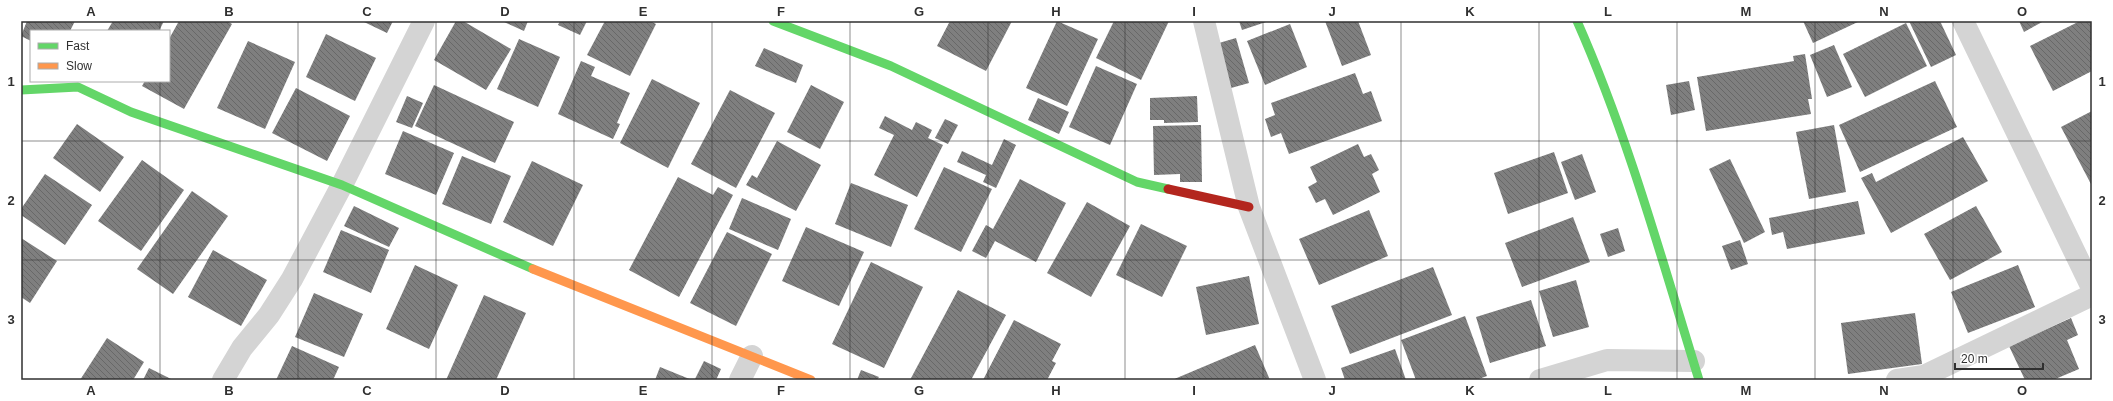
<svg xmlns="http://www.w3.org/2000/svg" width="2113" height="401" viewBox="0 0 2113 401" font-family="Helvetica,sans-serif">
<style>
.building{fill:url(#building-back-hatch)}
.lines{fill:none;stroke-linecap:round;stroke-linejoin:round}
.street{stroke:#d4d4d4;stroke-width:22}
.fast{stroke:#63d668;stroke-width:9}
.slow{stroke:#ff974d;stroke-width:9}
.jam{stroke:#b3261e;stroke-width:9}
.grid{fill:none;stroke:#303030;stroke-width:1;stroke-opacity:0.55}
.neatline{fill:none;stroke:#303030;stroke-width:1.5}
.grid-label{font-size:13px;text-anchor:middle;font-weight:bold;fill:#303030}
</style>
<defs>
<pattern id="building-back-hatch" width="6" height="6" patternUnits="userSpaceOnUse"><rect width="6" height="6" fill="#7f7f7f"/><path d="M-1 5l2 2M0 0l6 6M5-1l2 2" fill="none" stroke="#686868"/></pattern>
</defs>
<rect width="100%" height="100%" fill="#fff"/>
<!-- building -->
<g class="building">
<path d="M27,21h48l-5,10h-39v10l-10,-5z"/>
<path d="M113,21h51l-5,10h-52z"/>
<path d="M179,21h48l5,3 -48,85 -42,-23 3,-5h24v-42z"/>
<path d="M362,21h31l-6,12z"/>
<path d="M456,21h7l48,28 -25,41 -52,-30z"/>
<path d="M502,21h26l-4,10z"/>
<path d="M560,21h27l-7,14 -22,-10z"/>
<path d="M605,21h45l6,3 -26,52 -43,-21z"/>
<path d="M950,21h62l-26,50 -49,-25z"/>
<path d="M1057,21l41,18 -31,67 -41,-18z"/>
<path d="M1114,21h55l-28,59 -45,-22z"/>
<path d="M1239,21h30l-27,9z"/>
<path d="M1325,21h33l13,34 -29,11z"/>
<path d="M1803,21h57l-47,22z"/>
<path d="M1909,21h31l16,34 -25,12z"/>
<path d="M2019,21h25l-20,11z"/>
<path d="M2080,21h12v50l-39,20 -23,-45z"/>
<path d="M1906,23l21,43 -62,31 -22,-43z"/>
<path d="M1290,24l17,43 -42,18 -18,-44z"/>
<path d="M326,34l50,24 -21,43 -49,-24z"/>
<path d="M1236,38l13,45 -18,5 -12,-45z"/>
<path d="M519,39l41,18 -22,50 -41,-18z"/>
<path d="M248,41l47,21 -30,67 -48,-21z"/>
<path d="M1834,45l18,42 -25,10 -17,-42z"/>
<path d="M764,48l39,17 -7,18 -41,-17z"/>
<path d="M1805,54l7,45h-4l3,15 -105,17 -9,-54 97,-16 -1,-5z"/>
<path d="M581,61l14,6 -4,9 39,17 -13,30 3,1 -7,15 -55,-25z"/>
<path d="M1096,66l41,18 -27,61 -41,-18z"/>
<path d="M1355,73l8,21 8,-3 11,30 -93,33 -8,-21 -10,4 -6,-18 10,-4 -4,-12z"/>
<path d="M652,79l48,24 -32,65 -48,-25z"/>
<path d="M1689,81l6,29 -24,5 -5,-30z"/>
<path d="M1935,81l22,46 -97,45 -21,-47z"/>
<path d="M434,85l80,37 -19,41 -80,-37z"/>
<path d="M811,85l33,17 -24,47 -33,-17z"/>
<path d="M296,88l54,28 -23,45 -55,-28z"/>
<path d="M730,90l45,23 -39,75 -45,-24z"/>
<path d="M407,96l16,7 -11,25 -16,-6z"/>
<path d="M1197,96l1,26 -34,1v-3h-14v-22z"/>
<path d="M1038,98l31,14 -10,22 -31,-14z"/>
<path d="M2092,111v75l-31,-59z"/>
<path d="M885,116l27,14 4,-8 16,8 -4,8 15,7 -26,52 -43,-22 20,-40 -15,-7z"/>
<path d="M945,119l13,6 -10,19 -13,-6z"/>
<path d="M77,124l47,33 -24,35 -47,-34z"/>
<path d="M1201,125l1,57h-22v-8l-26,1 -1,-49z"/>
<path d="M1834,125l12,67 -37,7 -13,-67z"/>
<path d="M403,131l51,22 -18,42 -51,-21z"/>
<path d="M1963,137l25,44 -97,52 -30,-55 11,-5 4,9z"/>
<path d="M1004,139l12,6 -20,43 -13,-6 3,-7 -29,-13 5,-11 30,14z"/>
<path d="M777,141l44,24 -25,46 -50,-26 6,-10 5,3z"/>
<path d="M1358,144l6,13 7,-3 8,16 -7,4 8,18 -47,23 -8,-16 -9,4 -8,-16 9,-5 -7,-15z"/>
<path d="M1554,152l14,41 -60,21 -14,-41z"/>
<path d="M1582,154l14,38 -21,8 -14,-38z"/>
<path d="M462,156l49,20 -20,48 -49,-20z"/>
<path d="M1730,159l35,73 -21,11 -35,-74z"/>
<path d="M142,160l42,30 -43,61 -43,-30z"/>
<path d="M532,161l51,24 -30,61 -50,-24z"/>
<path d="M944,167l48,22 -31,63 -47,-23z"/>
<path d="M45,174l47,31 -27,40 -44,-30v-6z"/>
<path d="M678,177l35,18 5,-8 15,8 -54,102 -50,-27z"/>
<path d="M1020,179l46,24 -30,59 -41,-21 -9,17 -14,-7 14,-26 7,4z"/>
<path d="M851,183l57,22 -17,42 -56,-23z"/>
<path d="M192,191l36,25 -55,78 -36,-25z"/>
<path d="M742,198l49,21 -13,31 -49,-21z"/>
<path d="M1858,201l7,33 -78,15 -4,-17 -11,3 -3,-17z"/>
<path d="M1087,202l43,24 -39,71 -44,-24z"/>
<path d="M354,206l45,22 -10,19 -45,-21z"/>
<path d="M1976,206l26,46 -52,28 -26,-46z"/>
<path d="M1369,210l19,46 -69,29 -20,-46z"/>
<path d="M1573,217l17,45 -68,25 -17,-44z"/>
<path d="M1141,224l46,22 -25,51 -46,-22z"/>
<path d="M806,227l58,25 -25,54 -57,-25z"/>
<path d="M1618,228l7,23 -17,6 -8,-23z"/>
<path d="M341,230l48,20 -18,43 -48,-21z"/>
<path d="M727,232l45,22 -36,72 -46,-23z"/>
<path d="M21,238l36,23 -27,42 -9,-6z"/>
<path d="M1740,240l8,24 -17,6 -9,-24z"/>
<path d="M213,250l54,30 -26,46 -53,-29z"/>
<path d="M871,262l52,25 -39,81 -52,-24z"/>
<path d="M415,265l43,20 -29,64 -43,-20z"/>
<path d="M2018,265l17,42 -67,26 -17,-41z"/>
<path d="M1433,267l19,48 -102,39 -19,-48z"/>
<path d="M1249,276l10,48 -53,11 -10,-48z"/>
<path d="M1576,280l13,47 -36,10 -14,-46z"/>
<path d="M958,290l48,25 -35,65h-61z"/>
<path d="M314,293l49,21 -19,43 -49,-20z"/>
<path d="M484,295l42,18 -30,67h-50z"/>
<path d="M1531,300l15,46 -56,17 -14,-46z"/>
<path d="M1915,313l7,51 -74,10 -7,-51z"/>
<path d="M1465,316l22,60 -11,4h-60l-15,-40z"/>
<path d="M2071,318l7,17 -11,5 12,29 -26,11h-28l-16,-34z"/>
<path d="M1014,320l47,24 -9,17 4,2 -9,17h-64z"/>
<path d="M107,338l37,24 -11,18h-53z"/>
<path d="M1255,345l15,35h-98z"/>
<path d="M292,346l47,21 -6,13h-57z"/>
<path d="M1395,349l11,31h-61l-4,-12z"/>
<path d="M704,361l17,8 -5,11 -21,-1z"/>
<path d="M660,367l32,13h-37z"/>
<path d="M149,368l24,12h-30z"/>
<path d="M861,370l18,7 -2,3h-20z"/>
</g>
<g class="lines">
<!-- street -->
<g class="street">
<path d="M1204,21l45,186 66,173"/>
<path d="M1963,21l129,267"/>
<path d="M223,380l19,-32 27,-33 23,-36 50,-94 82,-164"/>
<path d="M740,380l12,-24"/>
<path d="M1540,380l67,-20 87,1"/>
<path d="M1897,380l27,-4 168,-81"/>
</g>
<!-- fast -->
<g class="fast">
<path d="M773,21l118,45 246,116 31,7"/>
<path d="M1577,21c51,115 85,239 122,359"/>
<path d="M21,90l57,-3 53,25 211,73 191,84"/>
</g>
<!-- slow -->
<path class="slow" d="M533,269l278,111"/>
<!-- jam -->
<path class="jam" d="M1168,189l81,18"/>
</g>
<!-- grid -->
<path class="grid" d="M160,21v10M298,21v359M436,21v359M574,21v359M712,21v359M850,21v359M988,21v359M1125,21v359M1263,21v359M1401,21v359M1539,21v359M1677,21v359M1815,21v359M1953,21v359M160,81v299M21,141h2071M21,260h2071"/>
<!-- border -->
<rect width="2113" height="401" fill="none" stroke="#ffffff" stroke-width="44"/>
<!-- legend -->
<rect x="30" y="30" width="140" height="52" fill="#ffffff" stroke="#acacac"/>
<rect x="38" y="43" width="20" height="6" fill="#63d668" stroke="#acacac"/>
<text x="66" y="50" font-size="12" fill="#303030">Fast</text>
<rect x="38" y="63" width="20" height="6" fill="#ff974d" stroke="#acacac"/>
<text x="66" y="70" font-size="12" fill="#303030">Slow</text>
<!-- scale -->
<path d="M1955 363v6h88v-6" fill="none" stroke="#303030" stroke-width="2"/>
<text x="1961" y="363" font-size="12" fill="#303030" stroke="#ffffff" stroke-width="3" paint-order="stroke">20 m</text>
<rect x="22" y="22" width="2069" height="357" class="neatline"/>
<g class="grid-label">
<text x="91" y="16">A</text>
<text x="229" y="16">B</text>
<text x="367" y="16">C</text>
<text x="505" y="16">D</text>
<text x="643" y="16">E</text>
<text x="781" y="16">F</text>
<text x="919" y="16">G</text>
<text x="1056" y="16">H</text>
<text x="1194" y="16">I</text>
<text x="1332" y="16">J</text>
<text x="1470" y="16">K</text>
<text x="1608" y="16">L</text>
<text x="1746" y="16">M</text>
<text x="1884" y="16">N</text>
<text x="2022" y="16">O</text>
<text x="11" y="86">1</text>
<text x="2102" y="86">1</text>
<text x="11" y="205">2</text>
<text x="2102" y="205">2</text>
<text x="11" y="324">3</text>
<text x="2102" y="324">3</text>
<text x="91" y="395">A</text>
<text x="229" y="395">B</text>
<text x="367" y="395">C</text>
<text x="505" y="395">D</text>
<text x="643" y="395">E</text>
<text x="781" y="395">F</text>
<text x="919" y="395">G</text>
<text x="1056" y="395">H</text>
<text x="1194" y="395">I</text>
<text x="1332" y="395">J</text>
<text x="1470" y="395">K</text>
<text x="1608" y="395">L</text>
<text x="1746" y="395">M</text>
<text x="1884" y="395">N</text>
<text x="2022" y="395">O</text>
</g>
</svg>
